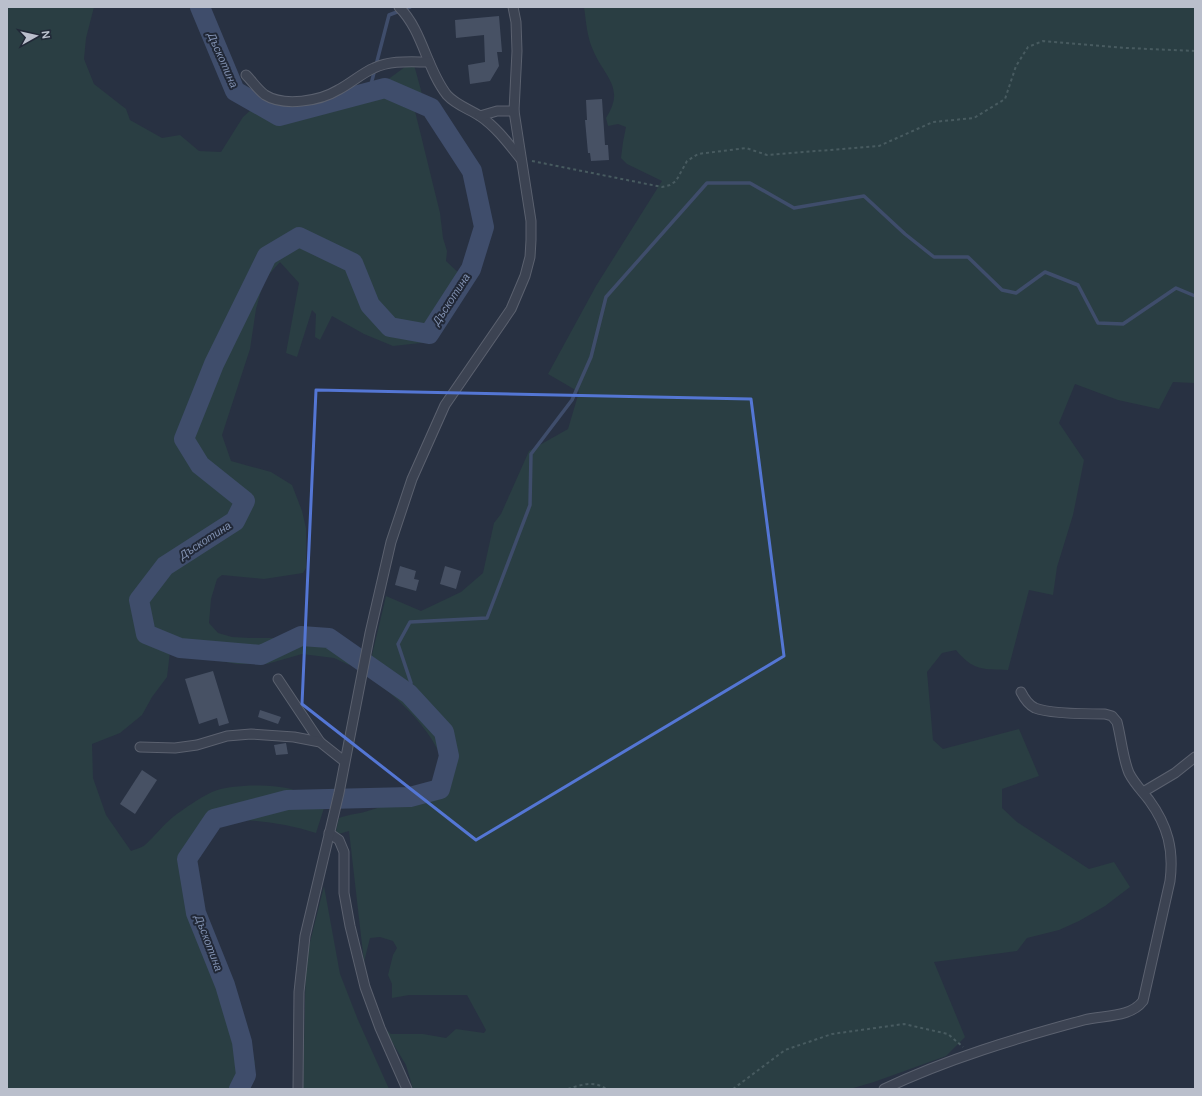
<svg xmlns="http://www.w3.org/2000/svg" width="1202" height="1096" viewBox="0 0 1202 1096" font-family="'DM Sans',sans-serif">
<style>
.green{fill:#2a3e43}
.lines{fill:none;stroke-linecap:round;stroke-linejoin:round}
.stream{stroke:#3f4d6b;stroke-width:3.5}
.river{stroke:#3f4d6b;stroke-width:20}
.building{fill:#475164}
.minor-casing{stroke:#5b616f;stroke-width:11}
.path{stroke:#485b60;stroke-width:2;stroke-dasharray:3 3;stroke-linecap:butt}
.minor{stroke:#3c4352;stroke-width:9}
.marked{fill:none;stroke:#5476d4;stroke-width:3;stroke-linejoin:round}
.labels{text-anchor:middle;dominant-baseline:central;stroke-width:4;stroke-linejoin:round;paint-order:stroke}
.water-label{font-size:11px;font-style:italic;fill:#8292b2;stroke:#212837}
</style>
<rect width="100%" height="100%" fill="#283142"/>
<!-- green -->
<g class="green">
<path d="M7,7h87l-8,31 -2,21 10,25 32,25 4,11 32,18 18,-3 19,16 22,1 22,-35 10,-9 28,8 70,-25 28,-5 34,-25 9,33 -9,9 27,110 3,25 4,13 -1,10 17,16v14l-33,51 -37,4 -29,-12 -32,-18 -12,24 -5,-3 1,-23 -4,-4 -15,47 -11,-4 13,-70 -19,-21 -16,18 -8,29 -6,40 -28,86 9,26 40,11 21,13 10,26 4,17v40l-3,5 -39,6 -42,-4 -5,4 -6,20 -2,24 9,10 14,4 18,1h44l25,-4 27,5 7,6 -4,20 -15,-7 -32,-4 -35,10h-30l-23,-4 -13,-4 -19,-10 -10,-11 -5,42 -15,20 -10,18 -22,18 -28,11 1,34 13,37 25,36c4,-2 10,-3 14,-6 10,-9 18,-20 28,-28 12,-9 26,-19 39,-25 18,-8 60,-8 79,-3 12,4 23,10 34,16l-9,28c-31,-10 -62,-14 -94,-13l-12,14 -20,43 18,77 31,61 16,47 -5,27h-243z"/>
<path d="M584,7h611v388l-1,-12 -21,-1 -14,27 -41,-9 -43,-16 -16,39 25,37 -11,55 -16,52 -4,28 -24,-5 -21,80c-25,-1 -35,1 -52,-20l-14,3 -15,19 6,68 10,9 76,-20 20,47 -37,13v19l15,14 72,47 25,-7 16,25 -25,19 -26,15 -20,9 -32,8 -10,13 -83,11 31,75 -19,19 -72,26 -24,7h-437l-7,-24 -23,-38 8,7h32l23,4 10,-9 28,4 2,-3 -19,-35h-58l-17,3v-14l-4,-9 5,-20 4,-7 -4,-7 -13,-4 -10,1 -6,24 -15,-131 -14,4 4,-17c10,-4 21,-4 32,-8 11,-3 21,-9 32,-11 10,-2 23,2 32,-5 8,-5 9,-13 9,-21 -1,-35 -49,-79 -77,-97l19,-80 35,15 40,-19 22,-19 11,-50 7,-9 28,-63 39,-22 11,-37 -31,-18 48,-88 66,-105 -35,-17 -6,-6 2,-16 3,-15 -8,-3 -10,2 -2,-8c20,-31 -2,-41 -13,-68 -6,-13 -7,-29 -9,-43z"/>
<path d="M324,886l16,88 18,46 31,69h-86l3,-131z"/>
</g>
<g class="lines">
<!-- stream -->
<g class="stream">
<path d="M369,92l20,-77 21,-8"/>
<path d="M409,694l2,-11 -13,-39 12,-22 77,-4 43,-113 1,-51 41,-54 19,-43 15,-60 101,-114h43l44,25 70,-12 41,38 29,23h34l34,33 14,3 29,-21 33,13 20,38 25,1 53,-36 19,8"/>
</g>
<!-- river -->
<path class="river" d="M200,7l35,84 44,25 106,-28 46,20 41,63 12,56 -13,42 -42,65 -39,-7 -20,-22 -17,-42 -54,-26 -32,19 -53,108 -30,75 16,26 45,36 -10,20 -70,45 -26,34 7,34 34,14 81,7 40,-19 28,2 80,56 35,38 5,24 -9,33 -30,8 -123,3 -73,19 -27,40 9,54 29,72 17,57 4,33 -7,14"/>
</g>
<!-- building -->
<g class="building">
<path d="M499,16l3,36h-5l2,14 -9,15 -20,3 -2,-19 17,-3 -1,-27 -28,3 -1,-18z"/>
<path d="M602,99l3,46h3l1,15 -18,1 -1,-8h-2l-3,-33h2l-1,-20z"/>
<path d="M400,566l16,5 -2,8 5,1 -3,11 -21,-6z"/>
<path d="M445,566l16,5 -5,18 -16,-5z"/>
<path d="M213,671l16,52 -10,3 -2,-8 -18,6 -14,-45z"/>
<path d="M260,710l21,7 -3,7 -20,-7z"/>
<path d="M286,743l2,11 -12,1 -2,-10z"/>
<path d="M142,770l15,10 -22,34 -15,-10z"/>
</g>
<g class="lines">
<defs>
<g id="minor">
<path d="M399,7c24,24 27,61 48,88 9,10 22,14 33,21 16,11 28,27 40,42"/>
<path d="M246,75c6,6 12,15 19,20 19,12 55,6 73,-5 12,-6 24,-17 36,-22 17,-8 37,-6 55,-6"/>
<path d="M480,116l17,-5h17"/>
<path d="M278,679l42,63"/>
<path d="M140,747l35,1 22,-3 30,-9 24,-2 43,3 26,5 24,19"/>
<path d="M1143,792l32,-19 20,-16"/>
<path d="M329,833l10,7 5,12v41l6,33 15,61 15,41 27,61"/>
<path d="M298,1089l1,-97 6,-56 34,-143 31,-160 21,-91 21,-63 33,-74 66,-96 14,-33 5,-19 1,-17v-19l-17,-110 3,-60 -1,-29 -3,-15"/>
<path d="M884,1089c63,-30 133,-51 200,-69 20,-5 46,-2 59,-19l27,-120c4,-31 -2,-55 -21,-81 -7,-9 -15,-17 -20,-27 -6,-14 -8,-36 -12,-51l-5,-6 -7,-2c-17,0 -55,0 -70,-6 -6,-3 -11,-10 -14,-16"/>
</g>
</defs>
<!-- minor casing -->
<use href="#minor" class="minor-casing"/>
<!-- path -->
<g class="path">
<path d="M532,161l130,26 8,-2 6,-4 11,-20 11,-7 48,-6 21,7 112,-9 54,-24 41,-4 31,-19 11,-33 12,-19 15,-6 84,7 68,3"/>
<path d="M568,1089c12,-4 27,-9 38,0"/>
<path d="M733,1089l52,-39 47,-16 72,-10 44,10 15,13"/>
</g>
<!-- minor -->
<use href="#minor" class="minor"/>
</g>
<!-- marked area -->
<path class="marked" d="M316,390l435,9 33,257 -308,184 -174,-136z"/>
<g class="labels">
<!-- water labels -->
<g class="water-label">
<text transform="translate(223 60) rotate(66)">Дъскотина</text>
<text transform="translate(451 299) rotate(-57)">Дъскотина</text>
<text transform="translate(205 540) rotate(-33)">Дъскотина</text>
<text transform="translate(209 943) rotate(69)">Дъскотина</text>
</g>
</g>
<!-- border -->
<rect width="1202" height="1096" fill="none" stroke="#babfcc" stroke-width="16"/>
<!-- north arrow -->
<g transform="translate(36 36) rotate(82)" stroke="#212837" stroke-width="3" paint-order="stroke">
<path d="M0-3L7 15L0 10L-7 15Z" fill="#babfcc"/>
<text y="-6" font-size="11" font-weight="bold" text-anchor="middle" fill="#babfcc">N</text>
</g>
</svg>
